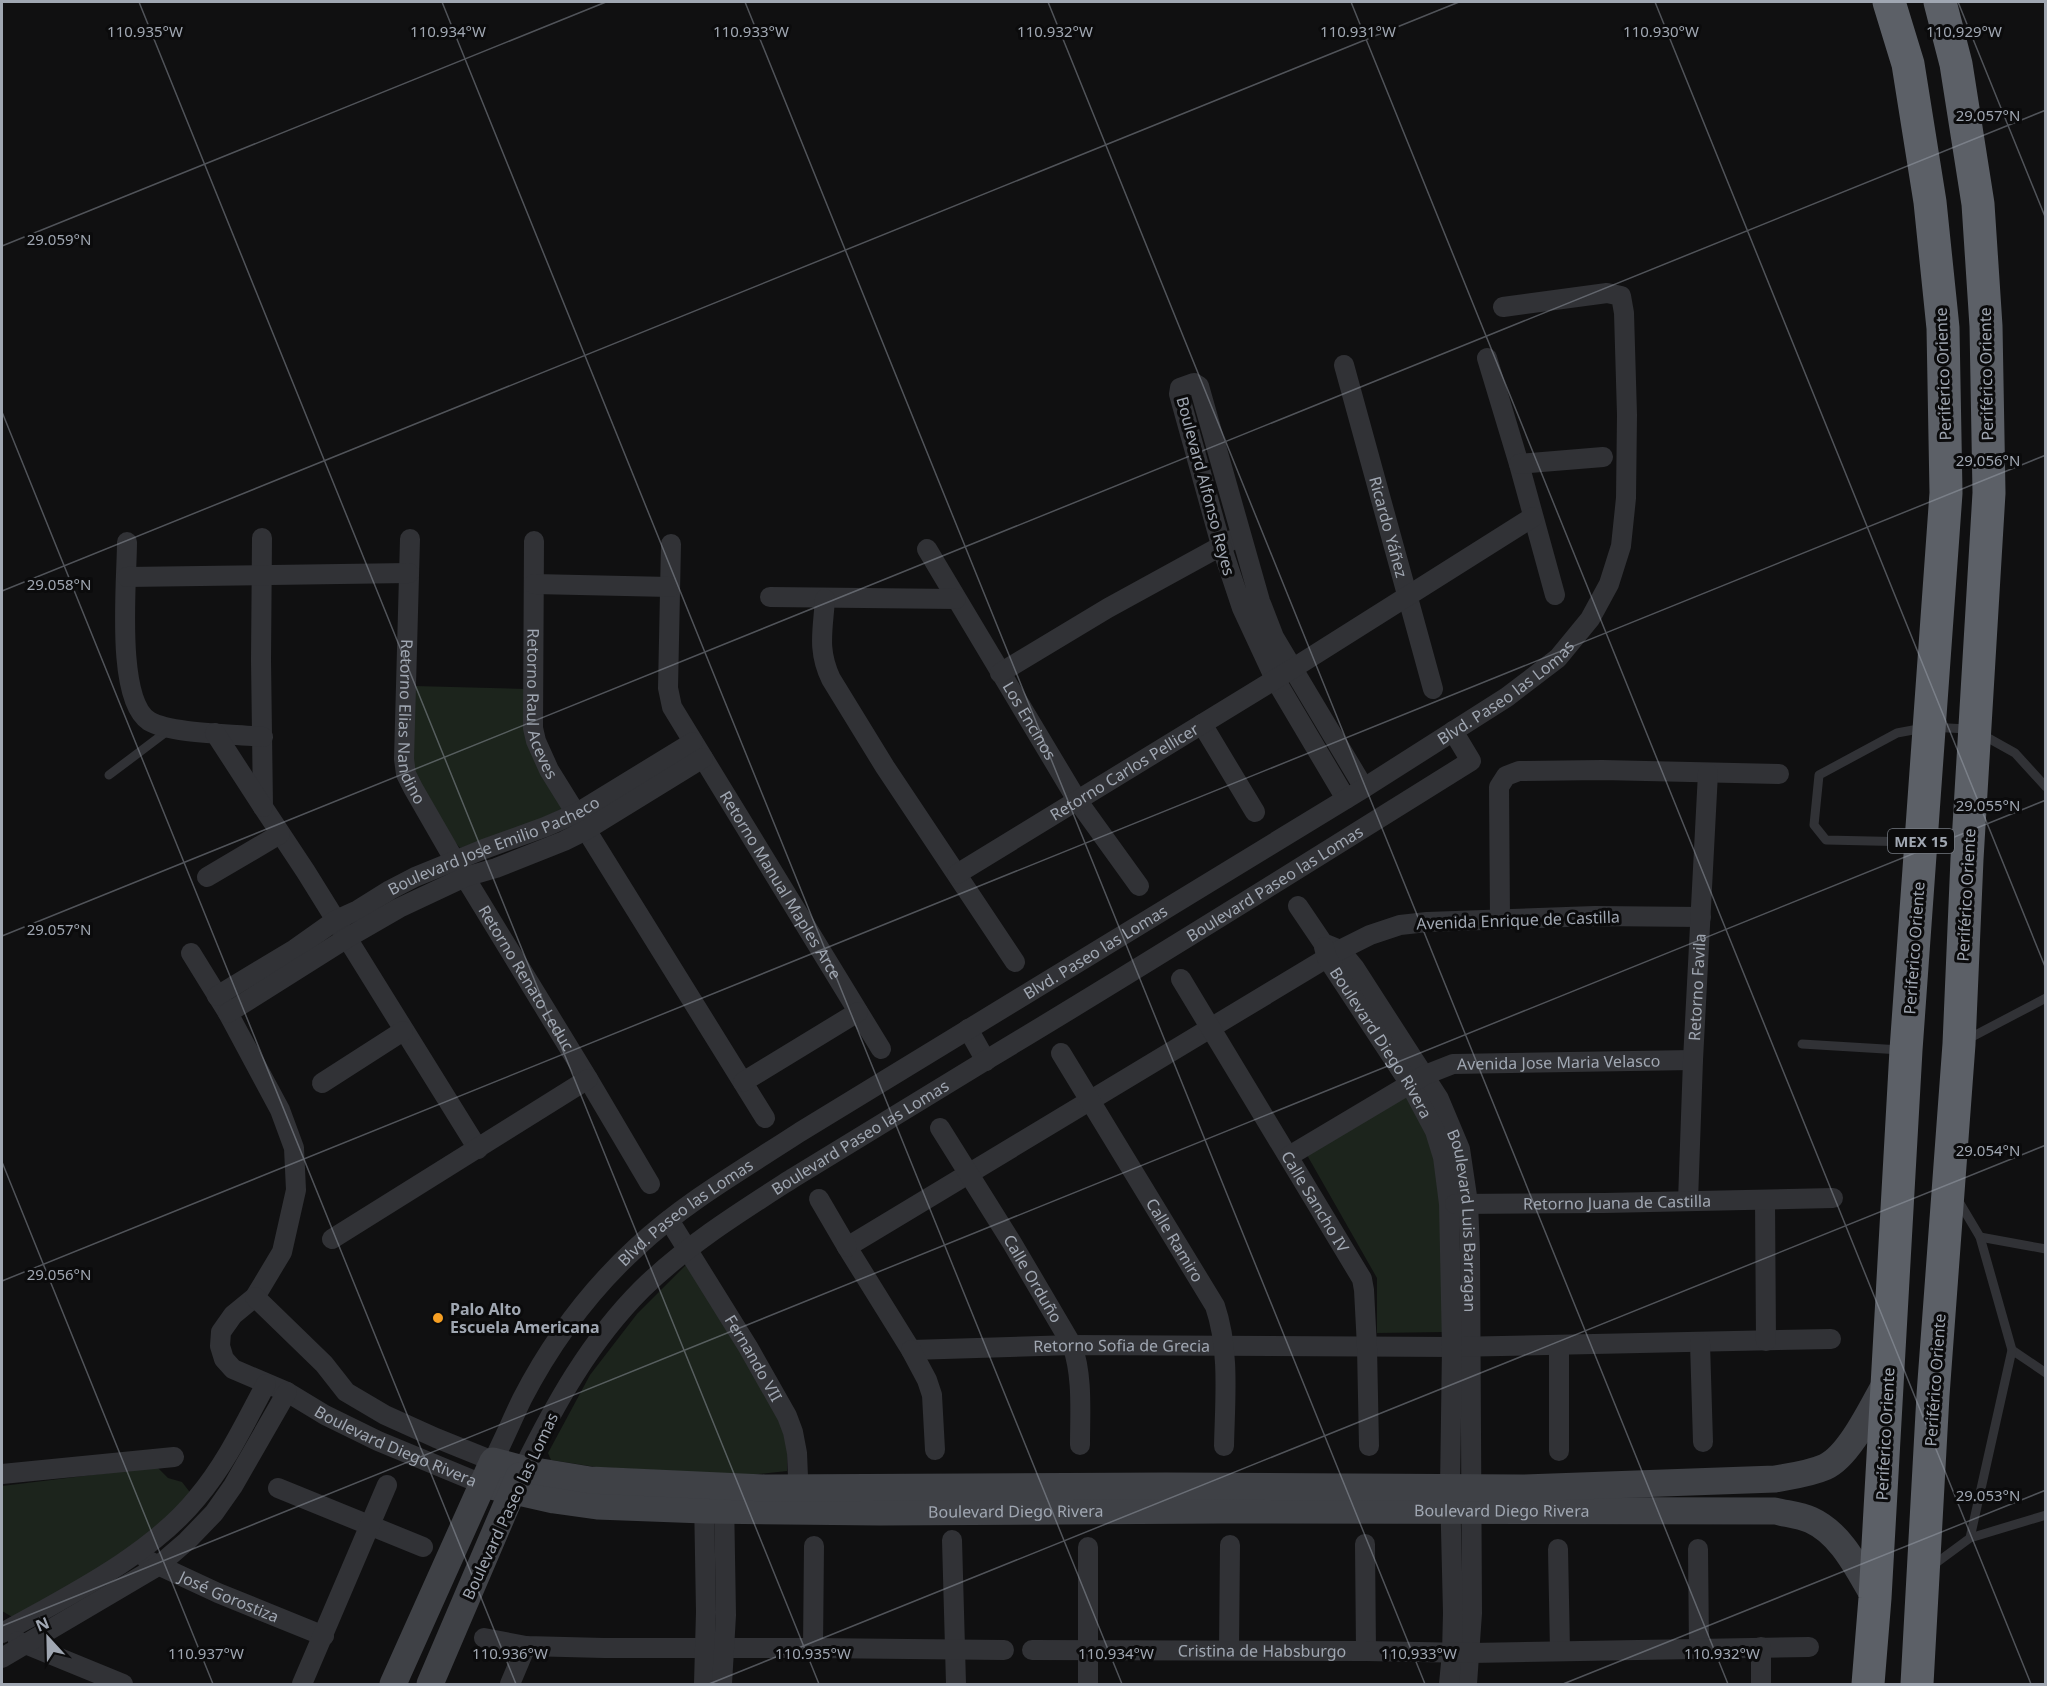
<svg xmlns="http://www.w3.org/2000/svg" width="2047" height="1686" viewBox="0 0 2047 1686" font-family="'Noto Sans',sans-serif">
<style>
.green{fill:#1c241c}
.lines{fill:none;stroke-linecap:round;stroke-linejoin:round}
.lane{stroke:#313236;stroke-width:9}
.street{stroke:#313236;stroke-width:20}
.secondary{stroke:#3f4146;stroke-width:27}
.highway{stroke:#5c6067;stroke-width:33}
.ticks{fill:none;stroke:#a0a7b2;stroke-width:1.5;stroke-opacity:0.45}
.poi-dot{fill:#f69f23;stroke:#0b0b0c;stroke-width:2}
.labels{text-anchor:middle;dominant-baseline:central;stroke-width:6;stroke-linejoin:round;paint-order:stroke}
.shield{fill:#0b0b0c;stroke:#737880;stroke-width:1.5}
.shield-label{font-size:15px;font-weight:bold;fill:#a0a7b2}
.street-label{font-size:16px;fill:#a0a7b2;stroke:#0b0b0c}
.poi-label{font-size:16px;font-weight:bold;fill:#a0a7b2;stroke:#0b0b0c;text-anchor:start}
.ticks-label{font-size:15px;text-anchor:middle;fill:#a0a7b2;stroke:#0b0b0c;stroke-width:6;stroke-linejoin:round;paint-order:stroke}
</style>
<rect width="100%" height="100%" fill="#101011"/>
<!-- green -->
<g class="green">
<path d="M414,686l112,3 38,110 -2,10 -38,17 -64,22 -10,-12 -38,-66z"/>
<path d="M1412,1092l27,63 6,177 -68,1v-55l-70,-123z"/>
<path d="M690,1261l97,167v43l-38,4 -153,-8 -45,-7 -3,-7 42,-78 47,-61z"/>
<path d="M157,1467l11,11 14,4 10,13 -59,53 -119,70 -12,-7v-125z"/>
</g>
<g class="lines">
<!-- lane -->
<g class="lane">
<path d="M1981,734l34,19 31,34"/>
<path d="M109,775l61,-46"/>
<path d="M1915,842l-89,-2 -12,-15 5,-50 78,-42 32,-6 39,2"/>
<path d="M1966,1040l80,-42"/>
<path d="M1802,1044l99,6"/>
<path d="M1980,1237l66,12"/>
<path d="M2012,1350l34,23"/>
<path d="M1970,1538l76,-23"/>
<path d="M1932,1566l38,-28 42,-188 -32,-113 -22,-37"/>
</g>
<!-- street -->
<g class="street">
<path d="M1487,358l32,106 36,131"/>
<path id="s1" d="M1344,365l89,324"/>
<path d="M1519,464l84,-7"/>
<path d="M262,538l-1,122 2,147 43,65 172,277"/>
<path id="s2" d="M410,539l-6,220 2,15 7,14 42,73 133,218 62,105"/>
<path id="s3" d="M534,541l-1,187 3,13 13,29 216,348"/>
<path d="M127,542c0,38 -12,157 22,179 21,13 86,13 114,16"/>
<path id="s4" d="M671,544l-3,144 4,19 209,342"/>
<path id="s5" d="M927,549l150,251 62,86"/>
<path d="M127,577l282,-4"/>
<path d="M534,584l136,3"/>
<path d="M770,597l186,2"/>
<path d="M825,599c-2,31 -8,51 6,80l54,88 130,195"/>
<path d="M1000,673l108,-65 124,-68"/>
<path d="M1202,724l53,88"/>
<path d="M215,733l48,74"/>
<path d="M1346,799l-71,-120 -33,-71 -21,-63 -42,-151 1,-6 14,-5 5,3 61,215 14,36 90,151"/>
<path id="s6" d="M957,874l335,-205 241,-152"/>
<path d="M207,877l73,-43"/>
<path id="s7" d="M1298,906l25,37 17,7 14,17 85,132 21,50 8,54 2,47 2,363 -5,71"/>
<path id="s8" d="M1701,917l-106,-1 -168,6 -27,3 -30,10 -30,15 -493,297 64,103 161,-5 380,2 379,-8"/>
<path d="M1500,919l-1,-132 7,-11 13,-5 83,-1 177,4"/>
<path id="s9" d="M1324,947l3,11 83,126 25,47 8,26 6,47 3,143 -2,141 3,125 -1,40 -3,31"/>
<path id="s10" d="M191,953l37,60 52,97 14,38 2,42 -14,62 -27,45 -22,18 -12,17 -1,14 4,13 9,10 54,23 38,23 53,26 104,43"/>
<path id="s11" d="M1181,979l181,300 2,11 3,57 2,99"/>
<path id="s12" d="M217,996l78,-47 41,-29 22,-10 32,-20 25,-13 69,-28 61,-22 32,-14 116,-71"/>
<path d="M228,1013l119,-75 52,-30 66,-31 31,-9 68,-27 22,-11 117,-72"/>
<path d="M968,1029l18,32"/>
<path id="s13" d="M1061,1053l154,253c15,44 10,94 9,140"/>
<path d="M743,1082l115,-70"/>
<path d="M322,1083l81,-52"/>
<path id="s14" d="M940,1128l72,115 60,102c11,31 8,67 8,100"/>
<path id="s15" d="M1289,1156l136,-81 28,-11 240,-4"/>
<path d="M819,1199l28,48"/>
<path d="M1765,1200l1,141"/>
<path id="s16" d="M1688,1201l5,-141 15,-287"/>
<path id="s17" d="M1455,1204l149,-1 229,-5"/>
<path id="s18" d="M669,1220l79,127 39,69 6,16 4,21 2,48"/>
<path d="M332,1239l256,-160"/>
<path id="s19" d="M255,1297l69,67 22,28 39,23 51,23 57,23c10,-20 19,-41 29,-62 29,-56 68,-109 115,-152 48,-45 108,-79 163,-115l564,-344 143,-91 51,-39 32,-39 19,-35 12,-38 5,-48 1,-83 -3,-102 -3,-17 -14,-3 -104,14"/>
<path d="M1700,1343l3,99"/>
<path d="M1559,1346v105"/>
<path d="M911,1350l16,30 5,15 3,55"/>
<path id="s20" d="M523,1469c32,-65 67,-128 119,-180 45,-44 98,-77 151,-111 63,-39 127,-77 190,-116 164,-98 326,-200 488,-301l-18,-30"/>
<path d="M2,1474l172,-17"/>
<path d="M278,1488l145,59"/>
<path d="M952,1540l4,144"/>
<path d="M1365,1544l1,107"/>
<path d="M1088,1547v137"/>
<path d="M1558,1549l2,102"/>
<path d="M1698,1549l1,100"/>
<path id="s21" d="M147,1560l71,33 106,43"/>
<path d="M2,1633c64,-36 148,-77 195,-135 29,-34 48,-75 69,-114"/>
<path d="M484,1638l42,8 78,2h209l191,2"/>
<path d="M18,1641l105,43"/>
<path d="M813,1648l1,-102"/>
<path id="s22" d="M1032,1650l334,1 105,2 338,-6"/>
<path d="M1229,1650l1,-105"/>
<path d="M2,1658l156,-92 29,-25 27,-28 19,-27 54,-94"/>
<path d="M302,1684l85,-199"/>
<path d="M510,1684l16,-38"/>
<path d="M704,1684l2,-72 -2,-115"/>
<path d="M722,1684l4,-69 -2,-117"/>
<path d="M1761,1684v-37"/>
</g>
<!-- secondary -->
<g class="secondary">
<path id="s23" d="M482,1484l72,16 43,6 107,4 176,2 342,-2 553,1c12,3 25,4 36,9 31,14 47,50 64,78"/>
<path d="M393,1684l100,-223 30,8 67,11 175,8 401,-2 357,2 252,-9c16,-3 34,-5 50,-12 25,-11 48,-62 62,-86"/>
<path d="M430,1684l89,-208"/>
</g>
<!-- highway -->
<g class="highway">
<path d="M1868,1684l7,-86 31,-548 40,-557 -3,-165 -13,-126 -22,-138 -19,-62"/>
<path d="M1917,1684l16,-289 26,-351 8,-185 22,-366 -3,-167 -8,-122 -22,-140 -16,-62"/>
</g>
</g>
<!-- ticks -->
<path class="ticks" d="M139,2l680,1682M442,2l680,1682M745,2l680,1682M1048,2l680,1682M1351,2l680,1682M1655,2l391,967M1958,2l88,217M2,246l604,-244M2,412l514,1272M2,591l1457,-589M2,936l2044,-826M2,1162l211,522M2,1281l2044,-826M2,1626l2044,-826M709,1684l1337,-539M1563,1684l483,-194"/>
<!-- markers -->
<circle class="poi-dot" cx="438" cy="1318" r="6"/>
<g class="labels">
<!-- shield labels -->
<rect class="shield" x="1888" y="829" width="66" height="24" rx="4.5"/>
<g class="shield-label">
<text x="1921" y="841">MEX 15</text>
</g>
<!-- street labels -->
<g class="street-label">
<text transform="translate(1943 374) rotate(-92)">Periferico Oriente</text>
<text transform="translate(1986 374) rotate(-91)">Periférico Oriente</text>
<text transform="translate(1206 486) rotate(75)">Boulevard Alfonso Reyes</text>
<text stroke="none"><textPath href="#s1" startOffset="168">Ricardo Yáñez</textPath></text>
<text stroke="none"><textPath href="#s19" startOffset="1586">Blvd. Paseo las Lomas</textPath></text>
<text stroke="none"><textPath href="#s3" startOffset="164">Retorno Raul Aceves</textPath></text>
<text stroke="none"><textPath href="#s5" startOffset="200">Los Encinos</textPath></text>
<text stroke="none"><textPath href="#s2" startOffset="184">Retorno Elias Nandino</textPath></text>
<text stroke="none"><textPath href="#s6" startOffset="196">Retorno Carlos Pellicer</textPath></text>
<text stroke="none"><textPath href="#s12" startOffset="316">Boulevard Jose Emilio Pacheco</textPath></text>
<text stroke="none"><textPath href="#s20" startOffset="969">Boulevard Paseo las Lomas</textPath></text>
<text stroke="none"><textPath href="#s4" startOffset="372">Retorno Manual Maples Arce</textPath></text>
<text transform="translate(1966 895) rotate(-87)">Periférico Oriente</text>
<text transform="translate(1518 920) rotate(-2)">Avenida Enrique de Castilla</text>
<text transform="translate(1914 948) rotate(-86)">Periferico Oriente</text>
<text stroke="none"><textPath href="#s19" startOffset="1100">Blvd. Paseo las Lomas</textPath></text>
<text stroke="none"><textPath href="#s2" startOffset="472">Retorno Renato Leduc</textPath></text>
<text stroke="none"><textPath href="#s16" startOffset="214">Retorno Favila</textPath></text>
<text stroke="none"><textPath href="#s9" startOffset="112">Boulevard Diego Rivera</textPath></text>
<text stroke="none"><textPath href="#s15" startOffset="294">Avenida Jose Maria Velasco</textPath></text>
<text stroke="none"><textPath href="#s20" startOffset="483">Boulevard Paseo las Lomas</textPath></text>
<text stroke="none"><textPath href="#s11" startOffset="260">Calle Sancho IV</textPath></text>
<text stroke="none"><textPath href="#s17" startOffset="162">Retorno Juana de Castilla</textPath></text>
<text stroke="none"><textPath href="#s19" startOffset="614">Blvd. Paseo las Lomas</textPath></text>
<text stroke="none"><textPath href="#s7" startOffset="368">Boulevard Luis Barragan</textPath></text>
<text stroke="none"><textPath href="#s13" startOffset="219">Calle Ramiro</textPath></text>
<text stroke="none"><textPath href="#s14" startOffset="177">Calle Orduño</textPath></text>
<text stroke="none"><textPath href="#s8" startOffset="1274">Retorno Sofia de Grecia</textPath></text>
<text stroke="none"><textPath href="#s18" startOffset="162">Fernando VII</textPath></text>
<text transform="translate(1935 1380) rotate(-86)">Periférico Oriente</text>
<text transform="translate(1885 1434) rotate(-87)">Periferico Oriente</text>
<text stroke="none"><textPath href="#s10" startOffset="650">Boulevard Diego Rivera</textPath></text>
<text transform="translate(510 1506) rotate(-65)">Boulevard Paseo las Lomas</text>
<text stroke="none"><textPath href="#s23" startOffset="1022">Boulevard Diego Rivera</textPath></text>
<text stroke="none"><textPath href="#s23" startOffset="536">Boulevard Diego Rivera</textPath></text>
<text stroke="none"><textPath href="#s21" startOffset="90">José Gorostiza</textPath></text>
<text stroke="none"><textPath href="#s22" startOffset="230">Cristina de Habsburgo</textPath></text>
</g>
<!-- poi labels -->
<g class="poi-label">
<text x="450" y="1309">Palo Alto<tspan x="450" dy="18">Escuela Americana</tspan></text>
</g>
</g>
<g class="ticks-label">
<text x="1964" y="37">110.929°W</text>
<text x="145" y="37">110.935°W</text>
<text x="448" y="37">110.934°W</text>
<text x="751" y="37">110.933°W</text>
<text x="1661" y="37">110.930°W</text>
<text x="1055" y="37">110.932°W</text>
<text x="1358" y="37">110.931°W</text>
<text x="1988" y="121">29.057°N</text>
<text x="59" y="245">29.059°N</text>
<text x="1988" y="466">29.056°N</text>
<text x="59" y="590">29.058°N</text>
<text x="1988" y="811">29.055°N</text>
<text x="59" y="935">29.057°N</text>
<text x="1988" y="1156">29.054°N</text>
<text x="59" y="1280">29.056°N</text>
<text x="1988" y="1501">29.053°N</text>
<text x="206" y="1659">110.937°W</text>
<text x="510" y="1659">110.936°W</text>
<text x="813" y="1659">110.935°W</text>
<text x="1116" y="1659">110.934°W</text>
<text x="1419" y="1659">110.933°W</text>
<text x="1722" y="1659">110.932°W</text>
</g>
<!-- border -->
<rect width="2047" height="1686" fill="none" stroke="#a0a7b2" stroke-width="6"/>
<!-- north arrow -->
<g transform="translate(48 1638) rotate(338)" stroke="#0b0b0c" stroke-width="4.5" paint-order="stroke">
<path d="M0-4.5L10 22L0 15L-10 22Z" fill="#a0a7b2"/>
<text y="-9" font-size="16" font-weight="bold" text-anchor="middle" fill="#a0a7b2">N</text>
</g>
</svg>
